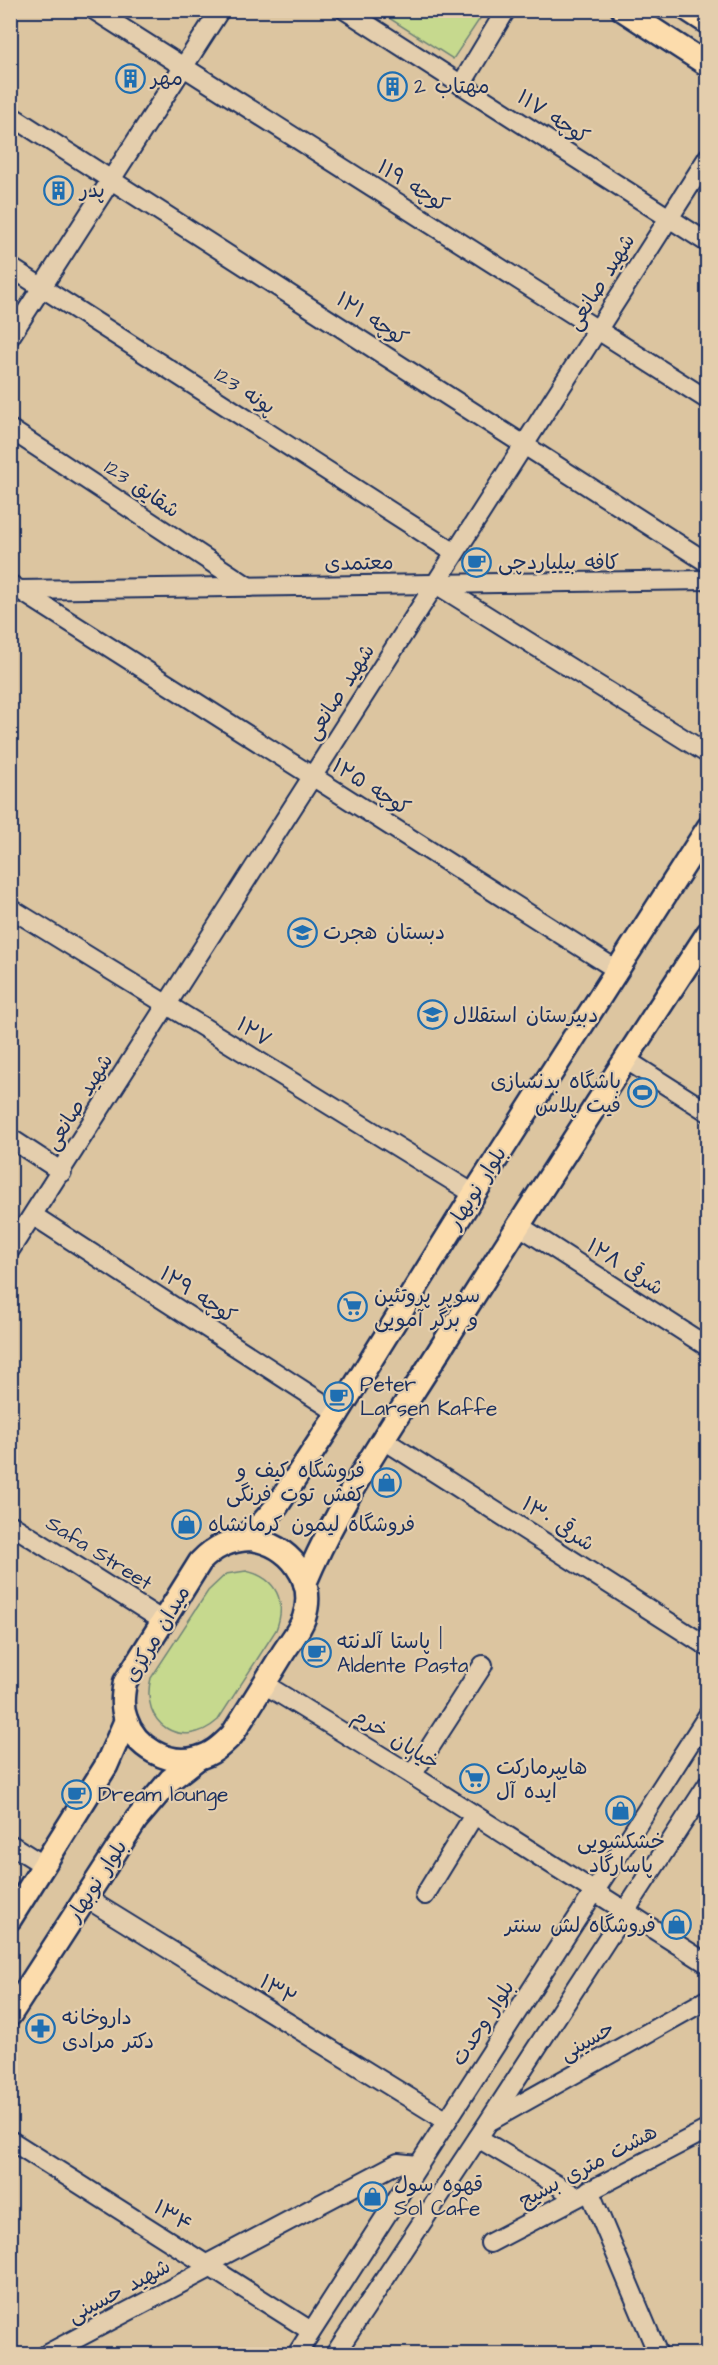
<svg xmlns="http://www.w3.org/2000/svg" width="718" height="2365" viewBox="0 0 718 2365" font-family="'Architects Daughter','Playpen Sans Arabic',sans-serif">
<style>
.green{fill:#c6d98e;stroke:#708476;stroke-width:1.5}
.lines{fill:none;stroke-linecap:round;stroke-linejoin:round}
.minor-casing{stroke:#1b2f5e;stroke-width:22}
.major-casing{stroke:#1b2f5e;stroke-width:27}
.minor{stroke:#e4cead;stroke-width:18}
.major{stroke:#fcdcac;stroke-width:22}
.labels{text-anchor:middle;dominant-baseline:central;stroke-width:4.5;stroke-linejoin:round;paint-order:stroke}
.poi-label{font-size:21px;fill:#1b2f5e;stroke:#e4cead;text-anchor:start}
.street-label{font-size:21px;fill:#1b2f5e;stroke:#e4cead}
</style>
<rect width="100%" height="100%" fill="#dcc5a0"/>
<filter id="ink" filterUnits="userSpaceOnUse"><feTurbulence type="fractalNoise" baseFrequency=".0167" numOctaves="2"/><feDisplacementMap in="SourceGraphic" scale="12" xChannelSelector="R" yChannelSelector="G"/><feConvolveMatrix kernelMatrix="1 2 1 2 8 2 1 2 1" color-interpolation-filters="sRGB"/></filter>
<g filter="url(#ink)">
<!-- green -->
<g class="green">
<path d="M378,11h107l-32,48z"/>
<path d="M246,1571c31,7 41,31 30,59l-58,90c-36,32 -79,4 -67,-42l57,-87 18,-17z"/>
</g>
<g class="lines">
<defs>
<g id="minor">
<path d="M94,10l614,390"/>
<path d="M345,10l363,233"/>
<path d="M461,85l45,-75"/>
<path d="M10,115l698,448"/>
<path d="M10,267l445,286"/>
<path d="M10,337l210,-327"/>
<path d="M10,429l239,158"/>
<path d="M10,584l607,386"/>
<path d="M436,584l272,170"/>
<path d="M18,590l690,-10"/>
<path d="M10,908l464,286"/>
<path d="M625,1059l83,53"/>
<path d="M10,1138l52,34"/>
<path d="M34,1216l304,197"/>
<path d="M518,1225l190,122"/>
<path d="M10,1250l698,-1093"/>
<path d="M384,1440l324,207"/>
<path d="M10,1524l153,97"/>
<path d="M264,1684l148,91 296,189"/>
<path d="M412,1775l71,-110"/>
<path d="M10,1844l35,22"/>
<path d="M425,1895l49,-80"/>
<path d="M86,1898l361,223"/>
<path d="M492,2120l216,-121"/>
<path d="M478,2138l99,59"/>
<path d="M10,2140l301,191"/>
<path d="M589,2190l69,164"/>
<path d="M490,2243l218,-114"/>
<path d="M207,2264l191,-101 20,2"/>
<path d="M47,2354l165,-87"/>
<path d="M297,2354l411,-639"/>
<path d="M335,2354l154,-233 219,-337"/>
</g>
<g id="major">
<path d="M623,10l85,55"/>
<path d="M688,10l20,13"/>
<path d="M251,1539c38,6 66,40 53,79 -4,12 -14,24 -21,35 -17,28 -34,55 -51,82 -10,10 -20,20 -35,23 -29,8 -62,-11 -71,-39 -5,-12 -3,-25 -1,-37l75,-120c15,-16 30,-22 51,-23z"/>
<path d="M238,1540l24,-17 15,-17 61,-93 136,-219 234,-366"/>
<path d="M305,1583c35,-84 91,-163 139,-240 87,-138 175,-274 264,-410"/>
<path d="M10,1919l96,-153 20,-46"/>
<path d="M10,2015l126,-195 34,-40 27,-21"/>
</g>
</defs>
<!-- minor casing -->
<use href="#minor" class="minor-casing"/>
<!-- major casing -->
<use href="#major" class="major-casing"/>
<!-- minor -->
<use href="#minor" class="minor"/>
<!-- major -->
<use href="#major" class="major"/>
</g>
</g>
<!-- icons -->
<defs>
<symbol id="building-ring" viewBox="-11 -11 22 22"><circle r="9.5" fill="#e4cead" stroke="#1f6fb2" stroke-width="1.5"/><path d="M-4-6H4V6H1V3H-1V6H-4ZM-2.5-4.3h1.7v1.8h-1.7ZM.8-4.3h1.7v1.8H.8ZM-2.5-1h1.7V.8h-1.7ZM.8-1h1.7V.8H.8Z" fill="#1f6fb2"/></symbol>
<symbol id="cafe-ring" viewBox="-11 -11 22 22"><circle r="9.5" fill="#e4cead" stroke="#1f6fb2" stroke-width="1.5"/><path d="M-5.5-4.5H6V0H3Q3 3.5 0 3.5H-2.5Q-5.5 3.5-5.5 0ZM3-3.2v2h1.7v-2ZM-6 4.5H4V6H-6Z" fill="#1f6fb2"/></symbol>
<symbol id="school-ring" viewBox="-11 -11 22 22"><circle r="9.5" fill="#e4cead" stroke="#1f6fb2" stroke-width="1.5"/><path d="M0-5L7-2L0 1L-7-2ZM-4 1L0 2.5L4 1V4Q0 6-4 4Z" fill="#1f6fb2"/></symbol>
<symbol id="stadium-ring" viewBox="-11 -11 22 22"><circle r="9.5" fill="#e4cead" stroke="#1f6fb2" stroke-width="1.5"/><path d="M0-5a6.5 5 0 1 0 0 10a6.5 5 0 1 0 0-10ZM-3.5-1.8h7v3.6h-7Z" fill="#1f6fb2"/></symbol>
<symbol id="supermarket-ring" viewBox="-11 -11 22 22"><circle r="9.5" fill="#e4cead" stroke="#1f6fb2" stroke-width="1.5"/><path d="M-6-5.5h2.5l.6 2H6L4.5 2H-2.5L-4.4-4H-6ZM-1.5 3.2a1.3 1.3 0 1 0 .1 0ZM3 3.2a1.3 1.3 0 1 0 .1 0Z" fill="#1f6fb2"/></symbol>
<symbol id="shop-ring" viewBox="-11 -11 22 22"><circle r="9.5" fill="#e4cead" stroke="#1f6fb2" stroke-width="1.5"/><path d="M-5-2.5h2.3a2.7 3.5 0 0 1 5.4 0H5L5.5 6h-11ZM-1.5-2.5h3a1.5 2.3 0 0 0-3 0Z" fill="#1f6fb2"/></symbol>
<symbol id="pharmacy-ring" viewBox="-11 -11 22 22"><circle r="9.5" fill="#e4cead" stroke="#1f6fb2" stroke-width="1.5"/><path d="M-2-6h4v4h4v4h-4v4h-4v-4h-4v-4h4Z" fill="#1f6fb2"/></symbol>
</defs>
<g fill-rule="evenodd">
<use href="#building-ring" x="114" y="62" width="33" height="33"/>
<use href="#building-ring" x="376" y="70" width="33" height="33"/>
<use href="#building-ring" x="42" y="174" width="33" height="33"/>
<use href="#cafe-ring" x="460" y="546" width="33" height="33"/>
<use href="#school-ring" x="286" y="916" width="33" height="33"/>
<use href="#school-ring" x="416" y="998" width="33" height="33"/>
<use href="#stadium-ring" x="626" y="1076" width="33" height="33"/>
<use href="#supermarket-ring" x="336" y="1290" width="33" height="33"/>
<use href="#cafe-ring" x="322" y="1380" width="33" height="33"/>
<use href="#shop-ring" x="370" y="1466" width="33" height="33"/>
<use href="#shop-ring" x="170" y="1508" width="33" height="33"/>
<use href="#cafe-ring" x="300" y="1636" width="33" height="33"/>
<use href="#supermarket-ring" x="458" y="1762" width="33" height="33"/>
<use href="#cafe-ring" x="60" y="1778" width="33" height="33"/>
<use href="#shop-ring" x="604" y="1794" width="33" height="33"/>
<use href="#shop-ring" x="660" y="1908" width="33" height="33"/>
<use href="#pharmacy-ring" x="24" y="2012" width="33" height="33"/>
<use href="#shop-ring" x="356" y="2180" width="33" height="33"/>
</g>
<g class="labels">
<!-- poi labels -->
<g class="poi-label">
<text x="151" y="78">مهر</text>
<text x="414" y="86">مهتاب 2</text>
<text x="80" y="190">پدر</text>
<text x="498" y="562">کافه بیلیاردچی</text>
<text x="323" y="932">دبستان هجرت</text>
<text x="453" y="1015">دبیرستان استقلال</text>
<text x="621" y="1081" text-anchor="end">باشگاه بدنسازی<tspan x="621" dy="24">فیت پلاس</tspan></text>
<text x="374" y="1295">سوپر پروتئین<tspan x="374" dy="24">و برگر آمویی</tspan></text>
<text x="360" y="1384">Peter<tspan x="360" dy="24">Larsen Kaffe</tspan></text>
<text x="365" y="1470" text-anchor="end">فروشگاه کیف و<tspan x="365" dy="24">کفش توت فرنگی</tspan></text>
<text x="208" y="1524">فروشگاه لیمون کرمانشاه</text>
<text x="337" y="1641">پاستا آلدنته |<tspan x="337" dy="24">Aldente Pasta</tspan></text>
<text x="496" y="1767">هایپرمارکت<tspan x="496" dy="24">ایده آل</tspan></text>
<text x="98" y="1794">Dream lounge</text>
<text x="621" y="1841" text-anchor="middle">خشکشویی<tspan x="621" dy="24">پاسارگاد</tspan></text>
<text x="656" y="1925" text-anchor="end">فروشگاه لش سنتر</text>
<text x="62" y="2017">داروخانه<tspan x="62" dy="24">دکتر مرادی</tspan></text>
<text x="394" y="2184">قهوه سول<tspan x="394" dy="24">Sol Cafe</tspan></text>
</g>
<!-- street labels -->
<g class="street-label">
<text transform="translate(553 117) rotate(33)">کوچه ۱۱۷</text>
<text transform="translate(413 186) rotate(32)">کوچه ۱۱۹</text>
<text transform="translate(601 282) rotate(-58)">شهید صانعی</text>
<text transform="translate(372 319) rotate(33)">کوچه ۱۲۱</text>
<text transform="translate(245 391) rotate(33)">123 پونه</text>
<text transform="translate(142 489) rotate(34)">123 شقایق</text>
<text transform="translate(359 563) rotate(-1)">معتمدی</text>
<text transform="translate(340 692) rotate(-57)">شهید صانعی</text>
<text transform="translate(371 787) rotate(32)">کوچه ۱۲۵</text>
<text transform="translate(254 1032) rotate(32)">۱۲۷</text>
<text transform="translate(79 1102) rotate(-58)">شهید صانعی</text>
<text transform="translate(477 1188) rotate(-58)">بلوار نوبهار</text>
<text transform="translate(625 1267) rotate(33)">۱۲۸ شرقی</text>
<text transform="translate(198 1295) rotate(33)">کوچه ۱۲۹</text>
<text transform="translate(558 1524) rotate(33)">۱۳۰ شرقی</text>
<text transform="translate(99 1553) rotate(32)">Safa Street</text>
<text transform="translate(157 1634) rotate(-59)">میدان مرکزی</text>
<text transform="translate(396 1739) rotate(32)">خیابان خرم</text>
<text transform="translate(97 1881) rotate(-57)">بلوار نوبهار</text>
<text transform="translate(278 1990) rotate(32)">۱۳۲</text>
<text transform="translate(483 2023) rotate(-57)">بلوار وحدت</text>
<text transform="translate(587 2041) rotate(-30)">حسینی</text>
<text transform="translate(588 2166) rotate(-28)">هشت متری بسیج</text>
<text transform="translate(173 2216) rotate(32)">۱۳۴</text>
<text transform="translate(119 2291) rotate(-28)">شهید حسینی</text>
</g>
</g>
<!-- margin -->
<rect width="718" height="2365" fill="none" stroke="#e4cead" stroke-width="36"/>
<rect x="18" y="18" width="682" height="2329" fill="none" stroke="#1b2f5e" stroke-width="2" filter="url(#ink)"/>
</svg>
